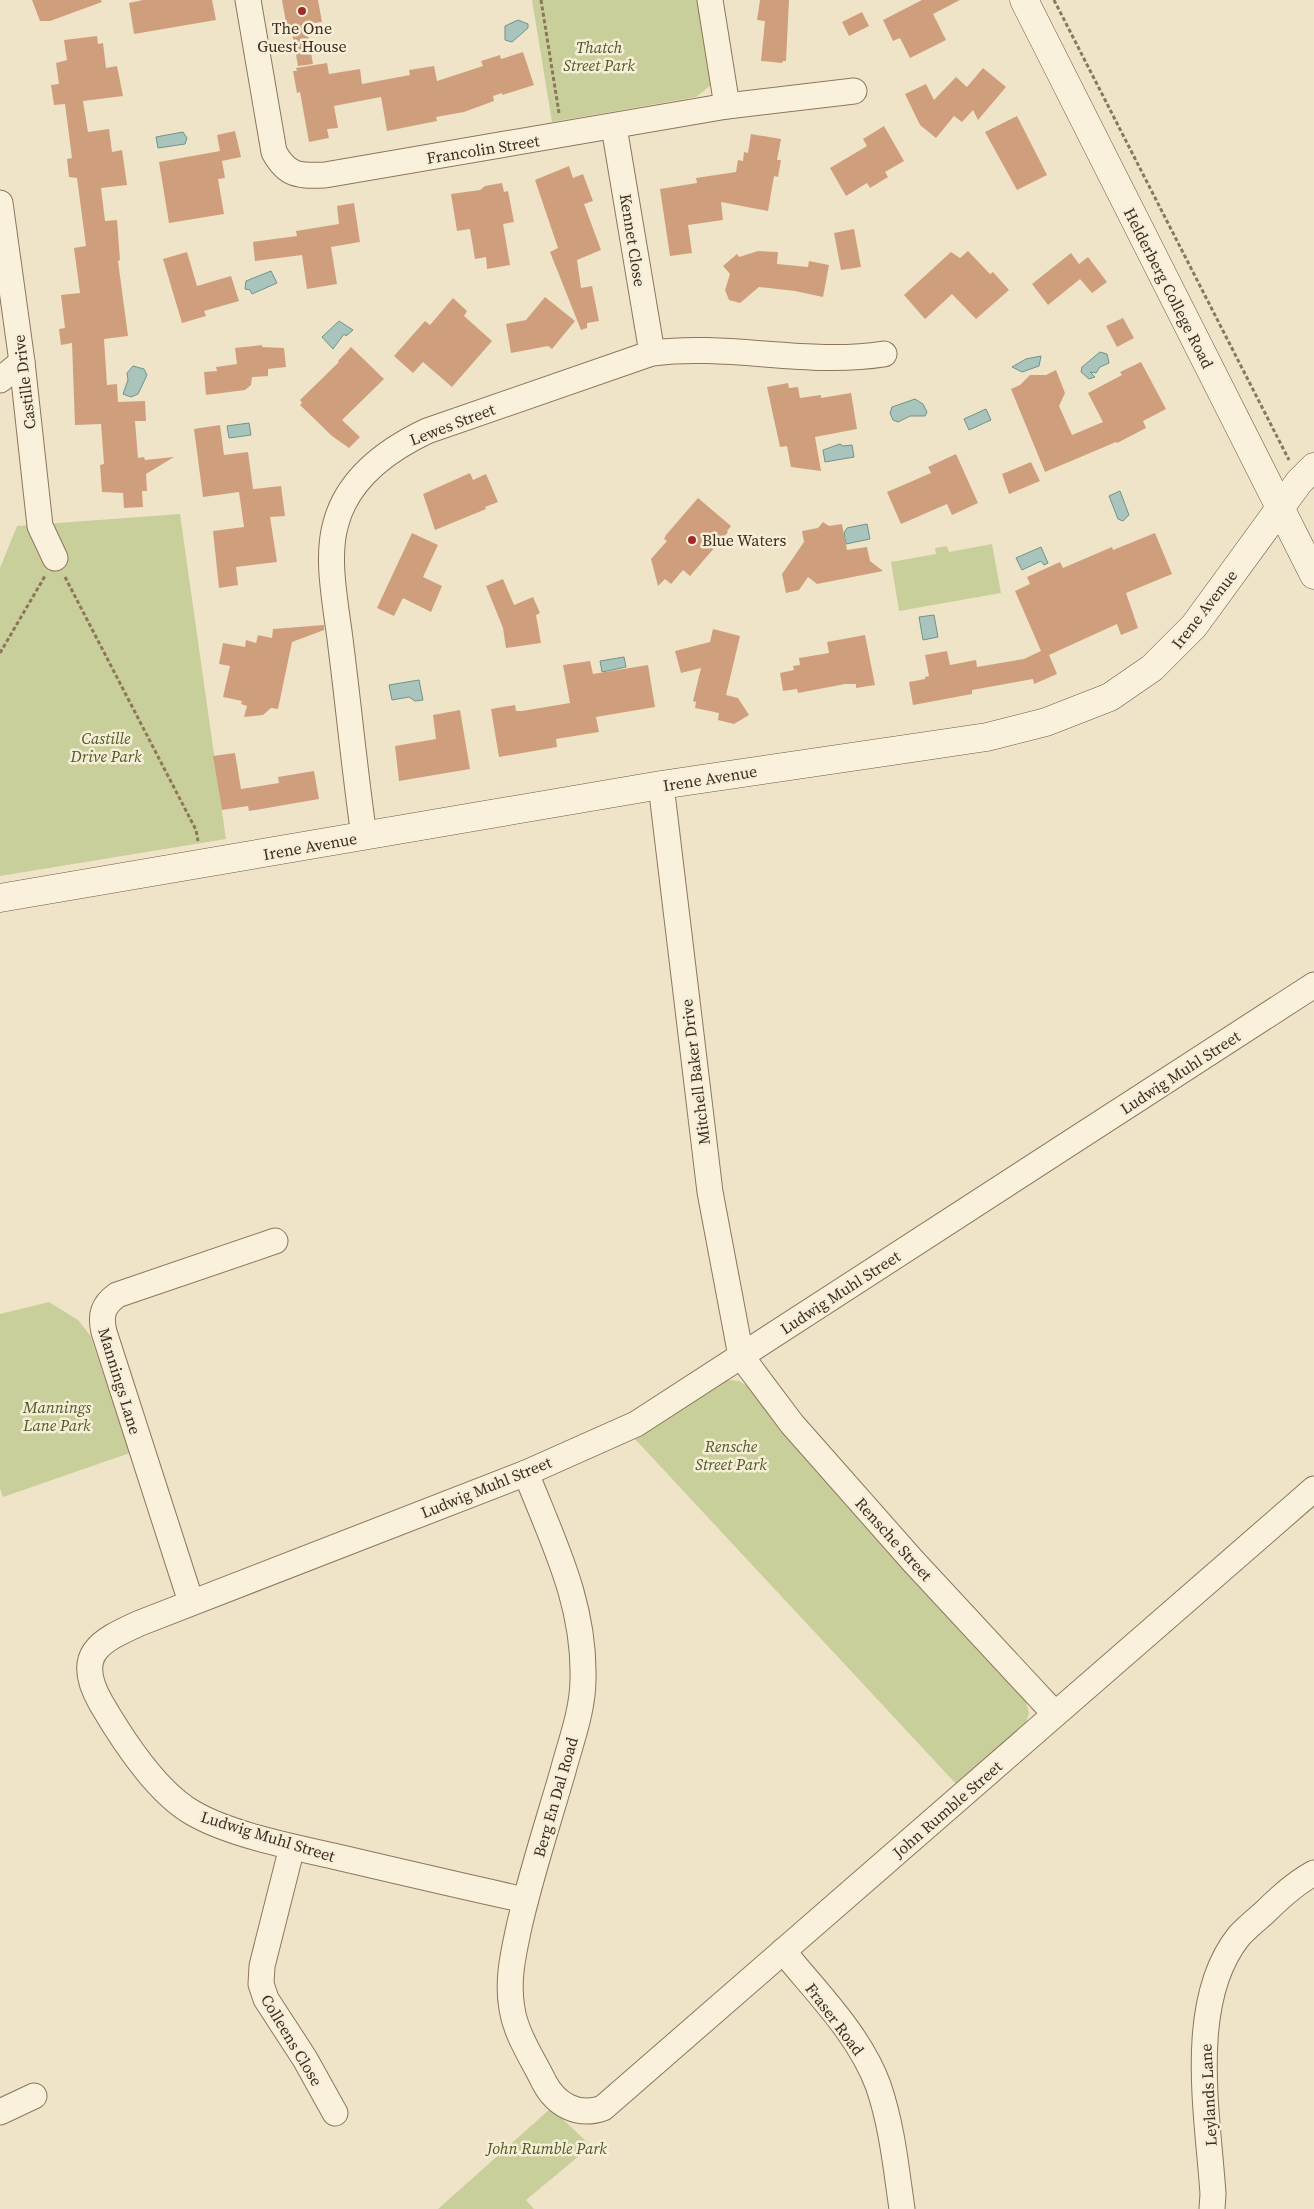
<svg xmlns="http://www.w3.org/2000/svg" width="1314" height="2209" viewBox="0 0 1314 2209" font-family="'Source Serif 4',serif">
<style>
.green{fill:#c9cf9b}
.water{fill:#a9c4bc;stroke:#6f938a}
.building{fill:#cf9f7d}
.lines{fill:none;stroke-linecap:round;stroke-linejoin:round}
.street-casing{stroke:#8d765c;stroke-width:27}
.secondary-casing{stroke:#6f573f;stroke-width:29}
.path{stroke:#8d765c;stroke-width:3;stroke-dasharray:4 2.5;stroke-linecap:butt}
.street{stroke:#faf1dc;stroke-width:25}
.secondary{stroke:#faf1dc;stroke-width:28}
.poi-dot{fill:#9e2a2b;stroke:#f7eed8;stroke-width:2}
.labels{text-anchor:middle;dominant-baseline:central;stroke-width:5;stroke-linejoin:round;paint-order:stroke}
.poi-label{font-size:16px;fill:#3d2e20;stroke:#f7eed8}
.park-label{font-size:16px;font-style:italic;fill:#4d5a26;stroke:#f7eed8}
.street-label{font-size:16px;fill:#3d2e20;stroke:#f7eed8}
</style>
<rect width="100%" height="100%" fill="#f0e4c8"/>
<!-- green -->
<g class="green">
<path d="M532,0h168l12,72 -1,13 -15,12 -144,25z"/>
<path d="M180,514l46,325 -226,37v-308l17,-42z"/>
<path d="M992,544l9,49 -102,18 -8,-49 45,-8 -1,-6 12,-2 2,6z"/>
<path d="M49,1302l29,18 12,15 40,118 -127,44 -3,-8v-175z"/>
<path d="M730,1380l9,1 12,7 274,310 4,15 -4,13 -67,60 -324,-348 88,-57z"/>
<path d="M551,2108l40,38 -65,54 8,9h-96z"/>
</g>
<!-- water -->
<g class="water">
<path d="M518,20l10,4v4l-16,14 -7,-2v-14z"/>
<path d="M183,132l4,6 -2,6 -27,4 -2,-11z"/>
<path d="M271,271l6,12 -25,11 -2,-4 -5,-1 1,-8z"/>
<path d="M339,321l14,9 -7,6 -2,-2 -11,15 -11,-12z"/>
<path d="M1100,352l7,2 2,9 -9,4 -4,6 -6,-1 5,5 -6,2 -8,-7 1,-5z"/>
<path d="M1041,356l-2,10 -17,6 -10,-5 14,-8z"/>
<path d="M133,366l11,3 3,6 -9,19 -7,3 -8,-3 5,-14 -1,-7z"/>
<path d="M915,399l8,5 4,8 -2,4h-15l-12,6 -5,-2 -3,-7 2,-6z"/>
<path d="M986,409l5,11 -22,10 -5,-11z"/>
<path d="M249,423l2,12 -22,3 -2,-12z"/>
<path d="M840,444l3,2 9,-1 2,12 -29,5 -2,-12z"/>
<path d="M1120,491l9,24 -6,6 -5,-2 -9,-23z"/>
<path d="M867,524l3,15 -24,5 -2,-11 3,-5z"/>
<path d="M1041,547l7,16 -4,2 -3,-4 -19,9 -6,-12z"/>
<path d="M934,615l4,22 -15,3 -4,-23z"/>
<path d="M624,657l2,10 -24,5 -2,-11z"/>
<path d="M419,680l4,20 -8,1 -6,-4 -17,3 -3,-15z"/>
</g>
<!-- building -->
<g class="building">
<path d="M32,0h69l1,2 -52,19h-10z"/>
<path d="M143,0h69l4,20 -82,14 -5,-31z"/>
<path d="M282,0h36l4,22 -16,2 7,40 -15,2 -7,-39 -4,1z"/>
<path d="M760,0h29l-3,61h-3l-1,2 -21,-2 4,-40 -8,-1z"/>
<path d="M922,0h38l-27,14 13,26 -36,18 -10,-20 -7,3 -10,-21z"/>
<path d="M862,12l7,14 -20,10 -7,-14z"/>
<path d="M97,36l1,8 5,-1 3,25 11,-2 6,30 -40,5 5,31 21,-3 3,23 10,-2 5,35 -26,3 4,33 12,-1 3,40 -2,1 10,75 -24,3 3,46 10,-1 1,18 27,-1 1,20h-11l3,37 6,-1 1,3 29,-3 -28,17 1,17h-5l1,16 -19,1 -1,-15 -21,-1 -2,-27 4,-1 -3,-40 -26,1 -3,-82 -11,2 -2,-16 6,-1 -4,-33 19,-2 -6,-45 12,-2 -9,-68 -8,-1 -2,-18 5,-1 -7,-54 -11,1 -3,-20 8,-1 -3,-21 11,-3 -3,-20z"/>
<path d="M523,52l11,33 -32,10v-2l-9,3 1,5 -30,11 -28,5 1,4 -50,10 -6,-34 -47,9 4,22 -11,1 2,9 -20,4 -9,-50 -3,1 -4,-22h4l-1,-3 31,-5 2,11 31,-5 2,15 48,-9 -1,-5 25,-4 3,15 46,-15 -2,-5 19,-6 1,4z"/>
<path d="M983,68l23,19 -28,33 -5,-10 -11,12 -8,-6 -18,22 -16,-13 -15,-31 21,-10 8,16 22,-23 11,10z"/>
<path d="M1017,116l30,59 -30,15 -32,-58z"/>
<path d="M884,126l20,35 -19,11 3,5 -18,11 -3,-5 -21,13 -16,-28 37,-22 -4,-7z"/>
<path d="M235,131l6,26 -19,4 3,17 -7,1 6,35 -55,9 -10,-61 61,-11 -3,-16z"/>
<path d="M751,134l30,5 -4,21h4l-3,17 -4,-1 -6,35 -47,-9 2,18 -35,5 4,28 -22,3 -10,-67 37,-6 -1,-5 40,-6 2,-12 5,1 1,-9 4,1z"/>
<path d="M569,166l4,12 10,-4 10,27 -9,3 17,46 -24,10 4,28 11,-2 7,35 -12,2v5l-6,2 -31,-78 8,-4 -23,-68z"/>
<path d="M502,183l2,9 4,-1 6,31 -11,2 7,41 -23,4 -1,-12 -11,2 -5,-30 -13,2 -6,-37 29,-4 5,-4z"/>
<path d="M354,203l6,39 -29,5 6,37 -30,5 -5,-34 -47,6 -2,-19 44,-6 -1,-5 43,-7 -2,-18z"/>
<path d="M854,229l7,38 -20,3 -7,-37z"/>
<path d="M758,251l20,1 -1,12 31,3 1,-6 20,4 -6,32 -28,-6 -36,-4 -19,16 -11,-3 -4,-10 5,-16 -7,-8 14,-12 2,3z"/>
<path d="M968,251l22,23 3,-2 16,18 -33,29 -24,-25 -27,25 -21,-24 47,-43 9,6z"/>
<path d="M187,252l10,34 34,-10 8,25 -35,10 2,5 -24,7 -19,-64z"/>
<path d="M1071,253l8,11 9,-7 19,25 -15,11 -12,-14 -32,26 -16,-21z"/>
<path d="M545,297l30,24 -23,28 -4,-3 -37,7 -5,-29 20,-4z"/>
<path d="M453,298l14,13 -3,5 28,25 -40,46 -29,-25 -10,11 -19,-17 31,-35 5,4z"/>
<path d="M1123,318l11,20 -17,9 -11,-21z"/>
<path d="M262,345v2l22,1 2,19 -18,2v7l-16,1 -1,8 -6,5 -39,5 -2,-23 13,-1 -1,-4 21,-3 -2,-16z"/>
<path d="M351,347l33,32 -42,41 18,17 -11,11 -17,-12 -32,-31 2,-2 -2,-3 39,-38 -1,-1z"/>
<path d="M1141,362l25,47 -23,12 3,7 -29,15 -1,-1 -71,30 -34,-83 9,-4 10,-10h16l10,-5 9,23 -6,13 13,29 31,-13 -15,-29 34,-18 -2,-3z"/>
<path d="M788,383l1,5 9,-1 2,11 21,-3v3l30,-5 6,36 -42,8 6,34 -30,-4 -4,-21 -7,1 -13,-60z"/>
<path d="M220,425l4,30 24,-3 5,37 28,-3 4,30 -15,1 7,45 -41,5 2,18 -19,3 -6,-57 31,-4 -5,-35 -36,5 -9,-68z"/>
<path d="M956,454l22,49 -26,12 -5,-11 -46,20 -14,-32 44,-19 -3,-6z"/>
<path d="M1031,462l9,19 -31,13 -7,-20z"/>
<path d="M470,473l3,7 13,-6 12,28 -13,5 1,2 -51,21 -12,-36z"/>
<path d="M698,498l33,28 -4,5 1,1 -38,44 -7,-6 -12,14 -6,-5 -7,7 -7,-27 16,-18 -3,-2 2,-4z"/>
<path d="M823,522l6,4 13,-2 5,26 20,-3 3,14 13,10 -66,13 -9,-7 -9,13 -13,3 -4,-19 22,-32 -2,-11 16,-3z"/>
<path d="M412,533l26,12 -15,32 19,9 -11,26 -28,-14 -9,18 -17,-8z"/>
<path d="M1155,533l17,41 -46,19 12,35 -17,7 -4,-11 -68,31 8,19 -23,10 -1,-5 -61,11v4l-59,11 -4,-23 16,-3v-2l4,-1 -4,-21 22,-4 3,14 26,-5 1,7 47,-8 17,-8 -26,-60 15,-7 -3,-7 33,-15 3,6 49,-21 1,3z"/>
<path d="M503,579l11,26 19,-8 7,16 -4,2 5,28 -35,5 -3,-20 -17,-42z"/>
<path d="M324,625v5l-32,12 -14,67 -7,-1 -8,7 -19,2 3,-11 -6,-2 1,-3 -19,-4 7,-31 -11,-2 4,-21 22,4 1,-7 10,3 2,-8 14,3 1,-9z"/>
<path d="M713,629l27,7 -14,59 12,3 11,17 -15,9 -16,-4 1,-7 -24,-5 1,-6 -3,-1 8,-33 -20,5 -6,-22 35,-9z"/>
<path d="M865,635l10,50 -19,3v-4h-11l-47,9 -1,-4 -14,2 -3,-18 14,-3 -1,-4 7,-1 -1,-7 30,-5 -2,-11z"/>
<path d="M590,661l3,13 55,-9 7,42 -59,10 3,15 -43,7 1,8 -58,10 -8,-48 24,-4 1,6h6l48,-8 -7,-38z"/>
<path d="M460,710l10,59 -71,12 -4,-35 41,-7 -3,-24z"/>
<path d="M235,753l6,36 38,-6 -1,-6 36,-6 5,28 -70,12 -1,-5 -26,4 -9,-54z"/>
</g>
<g class="lines">
<defs>
<g id="street">
<path d="M248,0l26,152c13,24 25,24 51,23l402,-69 127,-15"/>
<path d="M710,0l17,106"/>
<path d="M614,127l38,226"/>
<path d="M0,203l22,159 18,164 15,32"/>
<path d="M0,380l22,-18"/>
<path d="M661,785l49,407 31,164 51,68 121,137 142,153"/>
<path d="M364,836c-9,-62 -15,-126 -23,-189 -4,-37 -16,-88 -5,-124 12,-45 51,-73 91,-92l225,-78c77,-10 155,13 232,1"/>
<path d="M526,1473c27,69 59,130 57,206 0,31 -12,62 -20,92 -15,52 -32,103 -44,156 -6,28 -12,54 -7,82 4,26 21,50 32,73 12,23 34,35 59,26l711,-619"/>
<path d="M191,1602l-87,-270c-4,-17 -1,-27 13,-37l158,-54"/>
<path d="M292,1847l-30,119 -1,18 5,15 39,60 30,54"/>
<path d="M525,1900c-64,-14 -128,-29 -192,-44 -41,-9 -104,-22 -140,-43 -37,-21 -71,-74 -92,-110 -28,-49 -1,-62 39,-80l386,-150 110,-49 678,-439"/>
<path d="M783,1951c34,42 76,83 95,134 14,40 18,83 24,124"/>
<path d="M0,2112l34,-16"/>
<path d="M1212,2209l1,-15c-5,-78 -27,-192 26,-258 7,-8 17,-16 25,-23 15,-15 31,-30 50,-40"/>
</g>
<g id="secondary">
<path d="M1024,0l290,575"/>
<path d="M0,898l661,-113 326,-48 59,-15 64,-25 42,-29 42,-42 105,-144 15,-15"/>
</g>
</defs>
<!-- street casing -->
<use href="#street" class="street-casing"/>
<!-- secondary casing -->
<use href="#secondary" class="secondary-casing"/>
<!-- path -->
<g class="path">
<path d="M541,0l18,113"/>
<path d="M1054,0l235,460"/>
<path d="M65,577l131,253 2,11"/>
<path d="M0,653l45,-77"/>
</g>
<!-- street -->
<use href="#street" class="street"/>
<!-- secondary -->
<use href="#secondary" class="secondary"/>
</g>
<!-- markers -->
<g class="poi-dot">
<circle cx="302" cy="11" r="5"/>
<circle cx="692" cy="540" r="5"/>
</g>
<g class="labels">
<!-- poi labels -->
<g class="poi-label">
<text x="302" y="28">The One<tspan x="302" dy="18">Guest House</tspan></text>
<text x="702" y="540" text-anchor="start">Blue Waters</text>
</g>
<!-- park labels -->
<g class="park-label">
<text x="599" y="47">Thatch<tspan x="599" dy="18">Street Park</tspan></text>
<text x="106" y="738">Castille<tspan x="106" dy="18">Drive Park</tspan></text>
<text x="57" y="1407">Mannings<tspan x="57" dy="18">Lane Park</tspan></text>
<text x="731" y="1446">Rensche<tspan x="731" dy="18">Street Park</tspan></text>
<text x="547" y="2148">John Rumble Park</text>
</g>
<!-- street labels -->
<g class="street-label">
<text transform="translate(483 149) rotate(-9)">Francolin Street</text>
<text transform="translate(633 240) rotate(81)">Kennet Close</text>
<text transform="translate(1169 288) rotate(63)">Helderberg College Road</text>
<text transform="translate(24 382) rotate(-97)">Castille Drive</text>
<text transform="translate(452 424) rotate(-21)">Lewes Street</text>
<text transform="translate(1204 609) rotate(-52)">Irene Avenue</text>
<text transform="translate(710 778) rotate(-9)">Irene Avenue</text>
<text transform="translate(310 846) rotate(-10)">Irene Avenue</text>
<text transform="translate(695 1072) rotate(-97)">Mitchell Baker Drive</text>
<text transform="translate(1180 1072) rotate(-33)">Ludwig Muhl Street</text>
<text transform="translate(840 1292) rotate(-33)">Ludwig Muhl Street</text>
<text transform="translate(120 1381) rotate(73)">Mannings Lane</text>
<text transform="translate(486 1487) rotate(-22)">Ludwig Muhl Street</text>
<text transform="translate(894 1539) rotate(48)">Rensche Street</text>
<text transform="translate(555 1797) rotate(-74)">Berg En Dal Road</text>
<text transform="translate(947 1809) rotate(-41)">John Rumble Street</text>
<text transform="translate(268 1836) rotate(17)">Ludwig Muhl Street</text>
<text transform="translate(835 2019) rotate(53)">Fraser Road</text>
<text transform="translate(292 2040) rotate(59)">Colleens Close</text>
<text transform="translate(1208 2095) rotate(-93)">Leylands Lane</text>
</g>
</g>
</svg>
